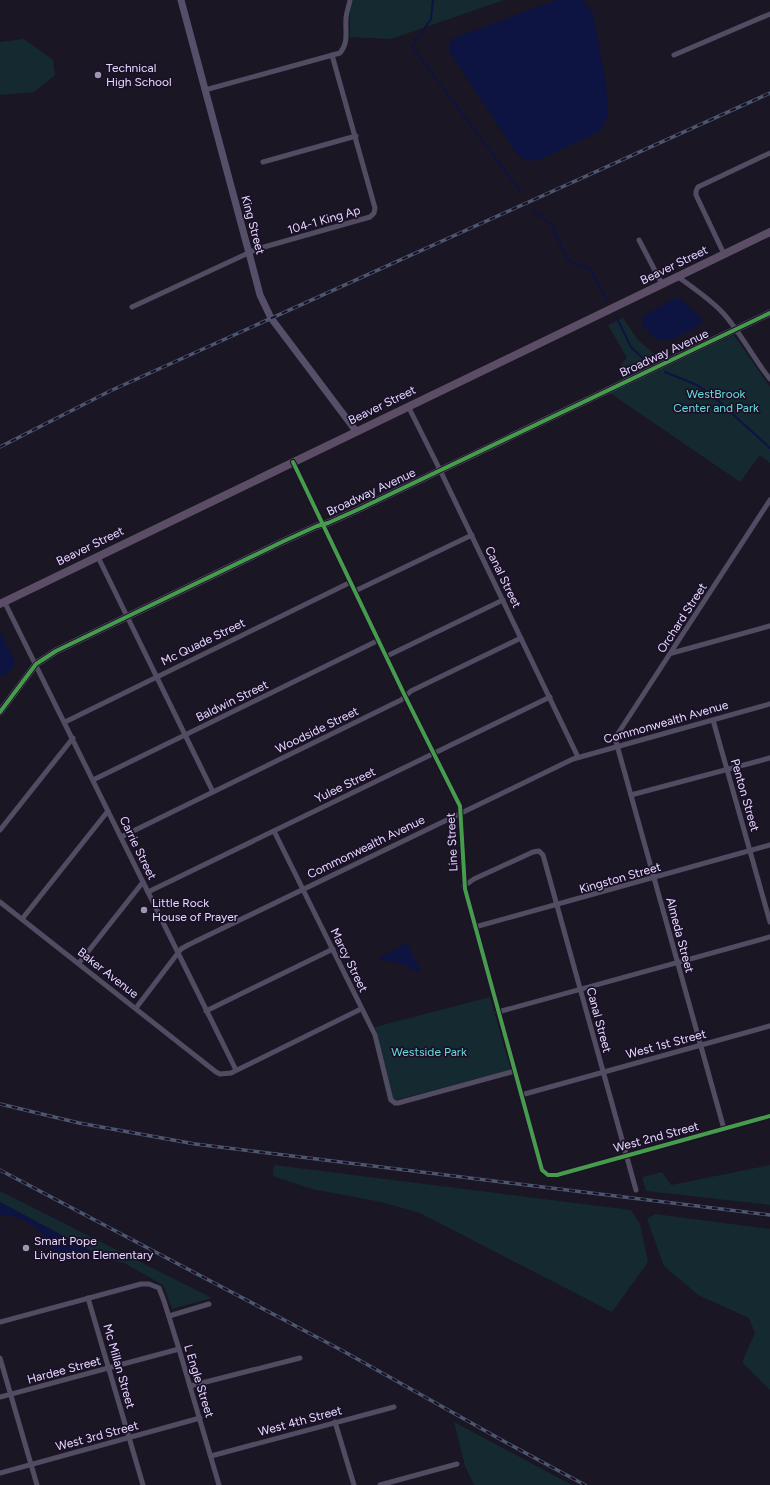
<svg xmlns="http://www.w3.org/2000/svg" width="770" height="1485" viewBox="0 0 770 1485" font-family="Figtree,sans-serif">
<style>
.green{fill:#152930}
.water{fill:#0e1442}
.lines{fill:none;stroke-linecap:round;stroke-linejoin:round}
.stream{stroke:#0e1442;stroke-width:2}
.street{stroke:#524c63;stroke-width:5}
.secondary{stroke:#564f69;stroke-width:7}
.primary{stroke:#5c4d67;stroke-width:8}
.rail-casing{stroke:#4b576e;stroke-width:3.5}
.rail{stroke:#1a1128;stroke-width:2;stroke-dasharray:6;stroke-linecap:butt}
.cycleway-casing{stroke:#1a1128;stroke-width:6}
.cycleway{stroke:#469c4c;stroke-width:4}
.poi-dot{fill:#9f95b1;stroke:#1a1128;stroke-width:1.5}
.labels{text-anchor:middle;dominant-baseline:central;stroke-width:3.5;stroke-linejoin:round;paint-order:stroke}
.poi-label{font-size:12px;fill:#e6d9fe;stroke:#1a1128;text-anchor:start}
.street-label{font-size:12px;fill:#e6d9fe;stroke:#1a1128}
.park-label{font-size:12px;fill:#67dcda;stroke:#1a1128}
</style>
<rect width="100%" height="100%" fill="#1b1623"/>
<!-- green -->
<g class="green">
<path d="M352,0h152l-113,39 -41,-2v-28z"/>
<path d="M24,39l29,21 2,15 -21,17 -34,3v-53z"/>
<path d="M623,318l15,22 20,17 -33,16 -4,-9 6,-6 -19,-33z"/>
<path d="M734,335l36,52v76l-10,-8 -20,27 -130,-89z"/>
<path d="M490,997l21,73 -123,32 -14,-60 5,-2 -4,-13z"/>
<path d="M274,1165l357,45 9,14 8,38 -36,50 -192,-99 -39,-11 -69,-13 -39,-13z"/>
<path d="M770,1165v40l-124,-14 -4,-14 20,-5 9,13z"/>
<path d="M0,1191l212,107 -40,11 -9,-24 -39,-22 -24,-5 -9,-7 -91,-49z"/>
<path d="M655,1214l115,15v161l-28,-28 13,-29 -6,-15 -51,-23 -34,-29 -17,-47z"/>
<path d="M454,1422l118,63h-98l-9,-19z"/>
</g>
<!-- water -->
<g class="water">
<path d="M555,0h28l10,13 13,71 2,33 -8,14 -58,28 -15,2 -10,-7 -68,-103 2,-12z"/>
<path d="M675,298l7,2 19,18 1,3 -1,4 -28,14h-16c-7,-6 -18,-12 -14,-23z"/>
<path d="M0,632l15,30 -2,6 -10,8 -3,-1z"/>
<path d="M407,943l14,28 -5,1c-10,-8 -22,-12 -35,-11l-2,-3z"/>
<path d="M0,1202l91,49 -3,3 -30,4c-5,-3 -5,-9 -8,-14 -9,-16 -32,-30 -50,-29z"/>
</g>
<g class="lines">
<!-- stream -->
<g class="stream">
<path d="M433,0l-2,19 -19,27 108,145"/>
<path d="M532,209l19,15 17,36 22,9 17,31"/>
<path d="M616,316l15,31 17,16"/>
<path d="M665,372l32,13 16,11 57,52"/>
</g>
<!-- street -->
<g class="street">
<path d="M674,55l96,-41"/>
<path d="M205,90l135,-37c9,-11 5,-21 6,-34 0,-6 3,-13 4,-19"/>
<path d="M263,162l93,-26"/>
<path d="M639,240l23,44"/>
<path d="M724,254l-28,-59v-4l2,-4 72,-34"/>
<path d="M677,276c16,12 33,23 46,37 18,20 30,45 47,66"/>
<path d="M132,307l125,-58 113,-32 4,-4 1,-5 -43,-153"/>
<path d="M408,406l32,64 138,287"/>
<path d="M293,462l112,234 55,110 5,83 77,281 6,5h9l213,-59"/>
<path d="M98,557l115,235"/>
<path d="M355,591l117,-56"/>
<path d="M4,601l232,469"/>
<path d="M672,653l98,-27"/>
<path d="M387,656l116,-56"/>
<path d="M713,720l57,202"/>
<path d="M65,722l286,-140"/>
<path d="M93,780l286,-140"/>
<path d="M631,795l139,-37"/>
<path d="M0,830l73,-92"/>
<path d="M274,831l101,204 16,65 4,3h3l117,-32"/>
<path d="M121,837l280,-137 10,-9 110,-53"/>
<path d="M464,886l10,-7 59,-27 6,-1 4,4 93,335"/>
<path d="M148,892l402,-195"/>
<path d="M0,902l216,170 4,2 11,-1 130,-64"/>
<path d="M22,919l86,-108"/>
<path d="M475,927l295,-82"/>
<path d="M79,963l64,-81"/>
<path d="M136,1008l45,-59 7,-4 385,-186 197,-55"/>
<path d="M206,1011l127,-62"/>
<path d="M498,1012l272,-75"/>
<path d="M521,1095l249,-69"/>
<path d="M724,1129l-109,-391 155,-238"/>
<path d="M88,1298l55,187"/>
<path d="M169,1316l40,-12"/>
<path d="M0,1322l141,-38h8l10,4 5,13 15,48 40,136"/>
<path d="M0,1358l37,127"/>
<path d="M190,1386l110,-28"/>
<path d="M0,1397l179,-48"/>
<path d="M335,1422l19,63"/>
<path d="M211,1456l183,-49"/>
<path d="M0,1473l200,-55"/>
<path d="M380,1485l77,-21"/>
</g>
<!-- secondary -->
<g class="secondary">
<path d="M181,0l68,253 11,42 11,23 85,113"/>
<path d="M0,712l36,-48 20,-13 228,-110 33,-15 11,-3 29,-13 413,-197"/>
</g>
<!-- primary -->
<path class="primary" d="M0,604l770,-372"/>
<defs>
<g id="rail">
<path d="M0,447l110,-56 660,-298"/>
<path d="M0,1104l79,19 116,21 575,71"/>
<path d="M0,1170l343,181 164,92 78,42"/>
</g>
</defs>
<!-- rail casing -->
<use href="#rail" class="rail-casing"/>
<!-- rail -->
<use href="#rail" class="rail"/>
<defs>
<g id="cycleway">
<path d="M293,462l112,234 55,110 5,83 77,281 6,5h9l213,-59"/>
<path d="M0,712l36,-48 20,-13 228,-110 33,-15 11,-3 29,-13 413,-197"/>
</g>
</defs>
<!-- cycleway casing -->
<use href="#cycleway" class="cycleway-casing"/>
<!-- cycleway -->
<use href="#cycleway" class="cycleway"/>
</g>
<!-- markers -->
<g class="poi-dot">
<circle cx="98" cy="75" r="4"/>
<circle cx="144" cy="910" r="4"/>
<circle cx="26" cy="1248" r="4"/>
</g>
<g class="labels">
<!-- poi labels -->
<g class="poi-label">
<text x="106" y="68">Technical<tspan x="106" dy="14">High School</tspan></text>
<text x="152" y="903">Little Rock<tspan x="152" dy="14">House of Prayer</tspan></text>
<text x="34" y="1241">Smart Pope<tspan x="34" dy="14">Livingston Elementary</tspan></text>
</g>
<!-- street labels -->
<g class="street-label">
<text transform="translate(324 220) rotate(-16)">104-1 King Ap</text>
<text transform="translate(253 225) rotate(75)">King Street</text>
<text transform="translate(674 265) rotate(-26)">Beaver Street</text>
<text transform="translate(664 353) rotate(-25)">Broadway Avenue</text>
<text transform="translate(382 405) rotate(-26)">Beaver Street</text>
<text transform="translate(371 492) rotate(-25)">Broadway Avenue</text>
<text transform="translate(90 546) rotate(-26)">Beaver Street</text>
<text transform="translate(503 577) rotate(64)">Canal Street</text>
<text transform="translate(682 618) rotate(-57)">Orchard Street</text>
<text transform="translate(203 642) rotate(-26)">Mc Quade Street</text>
<text transform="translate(232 701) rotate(-26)">Baldwin Street</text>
<text transform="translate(666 722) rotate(-16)">Commonwealth Avenue</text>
<text transform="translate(317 730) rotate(-26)">Woodside Street</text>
<text transform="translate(345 785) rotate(-26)">Yulee Street</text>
<text transform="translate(745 795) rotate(74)">Penton Street</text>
<text transform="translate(452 842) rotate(-93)">Line Street</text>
<text transform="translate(366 847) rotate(-26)">Commonwealth Avenue</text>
<text transform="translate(138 848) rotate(64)">Carrie Street</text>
<text transform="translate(620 878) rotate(-16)">Kingston Street</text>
<text transform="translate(680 935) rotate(75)">Almeda Street</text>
<text transform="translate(349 960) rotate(64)">Marcy Street</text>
<text transform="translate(108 973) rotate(38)">Baker Avenue</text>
<text transform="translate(599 1020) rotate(75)">Canal Street</text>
<text transform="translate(666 1044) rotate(-15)">West 1st Street</text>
<text transform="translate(656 1137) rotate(-15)">West 2nd Street</text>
<text transform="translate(119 1366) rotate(74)">Mc Millan Street</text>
<text transform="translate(64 1370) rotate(-15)">Hardee Street</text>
<text transform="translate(199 1381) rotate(73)">L Engle Street</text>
<text transform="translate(300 1421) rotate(-15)">West 4th Street</text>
<text transform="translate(97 1436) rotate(-15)">West 3rd Street</text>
</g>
<!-- park labels -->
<g class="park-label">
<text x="716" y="394">WestBrook<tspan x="716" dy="14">Center and Park</tspan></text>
<text x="429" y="1052">Westside Park</text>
</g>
</g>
</svg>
